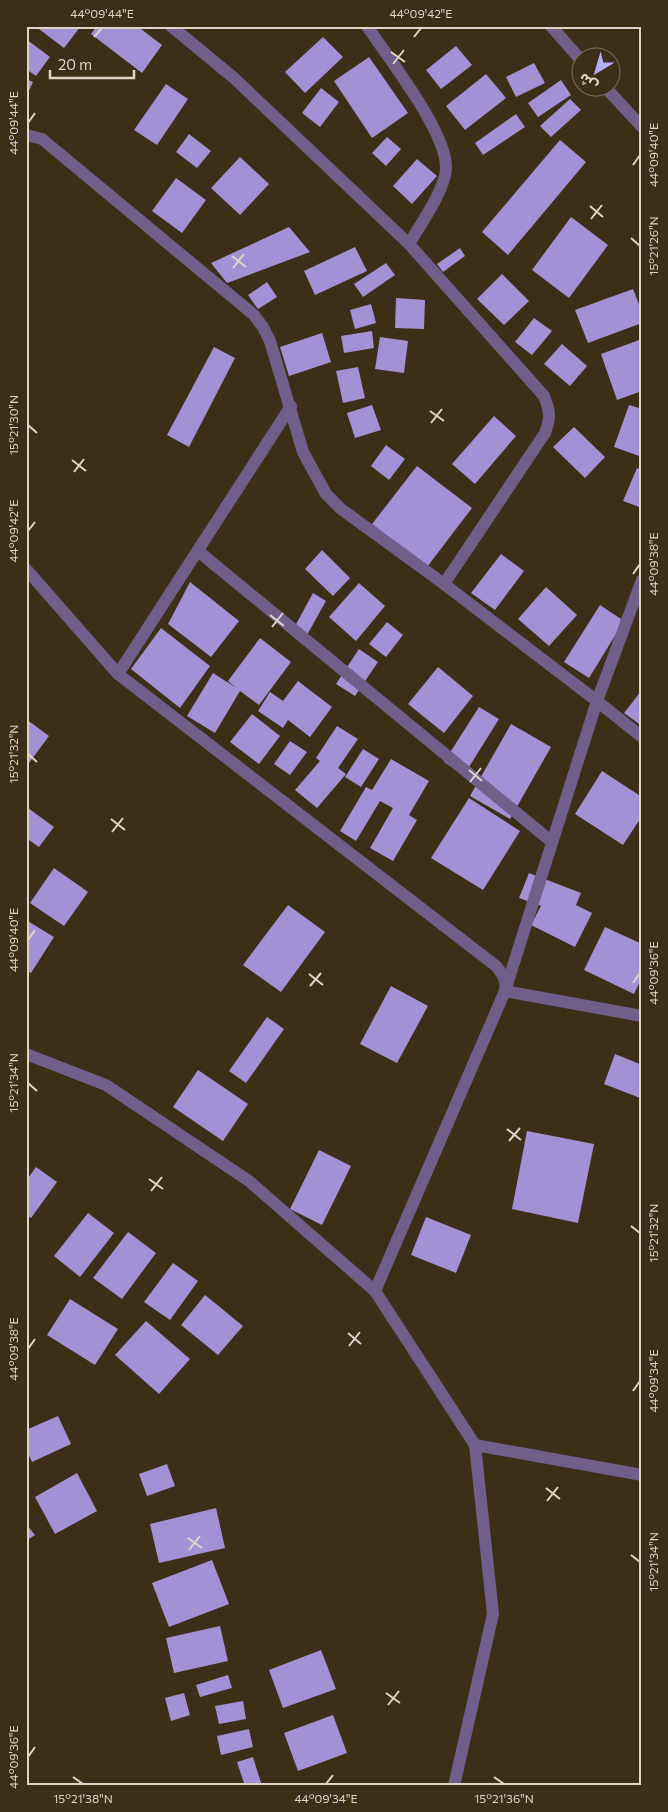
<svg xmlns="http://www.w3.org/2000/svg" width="668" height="1812" viewBox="0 0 668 1812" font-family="Commissioner,'Noto Sans Arabic',sans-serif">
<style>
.building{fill:#a291d4}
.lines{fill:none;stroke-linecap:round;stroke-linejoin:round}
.street{stroke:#705e8b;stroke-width:12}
.ticks{fill:none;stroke:#ddd5c7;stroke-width:2}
.neatline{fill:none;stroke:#ddd5c7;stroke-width:2}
.ticks-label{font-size:12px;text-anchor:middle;fill:#ddd5c7}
</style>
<rect width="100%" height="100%" fill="#3c2f17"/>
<!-- building -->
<g class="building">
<path d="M35,26h46l-17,22z"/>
<path d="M97,26h40l25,19 -20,28 -51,-39z"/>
<path d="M323,37l20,20 -38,36 -20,-21z"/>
<path d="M26,39l24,18 -14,19 -10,-7z"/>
<path d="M456,46l16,19 -31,24 -15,-19z"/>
<path d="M369,57l39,56 -36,25 -38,-57z"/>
<path d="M534,63l11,20 -29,14 -10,-20z"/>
<path d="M486,74l20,24 -41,32 -19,-24z"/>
<path d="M26,79l7,3 -7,15z"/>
<path d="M561,80l10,15 -33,22 -10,-14z"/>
<path d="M166,84l22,15 -31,46 -23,-15z"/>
<path d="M321,88l18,14 -19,25 -18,-14z"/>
<path d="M570,99l11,11 -30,27 -11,-11z"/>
<path d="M516,114l9,13 -42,28 -8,-12z"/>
<path d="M189,134l22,17 -14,17 -21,-16z"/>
<path d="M387,137l14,12 -15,17 -14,-13z"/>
<path d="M560,140l26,22 -78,93 -26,-23z"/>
<path d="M240,157l29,27 -29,31 -29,-27z"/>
<path d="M417,159l20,17 -25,28 -19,-18z"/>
<path d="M176,178l30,22 -24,33 -30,-22z"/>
<path d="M571,217l37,28 -39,53 -37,-28z"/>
<path d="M289,227l21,25 -83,31 -16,-20z"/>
<path d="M355,247l12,24 -52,24 -11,-24z"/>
<path d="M460,248l5,8 -22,16 -6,-8z"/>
<path d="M386,263l9,12 -32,22 -9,-13z"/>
<path d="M502,274l27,27 -25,24 -27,-26z"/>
<path d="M267,282l10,15 -19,12 -10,-14z"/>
<path d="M633,289l9,23v11l-54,20 -13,-33z"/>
<path d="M396,298l29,2 -1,29 -29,-1z"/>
<path d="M371,304l5,19 -21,6 -5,-19z"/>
<path d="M534,318l18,13 -20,24 -17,-13z"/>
<path d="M372,331l2,17 -30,5 -3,-17z"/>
<path d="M322,333l9,29 -42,14 -9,-29z"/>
<path d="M380,337l28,4 -4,32 -29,-4z"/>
<path d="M642,339v52l-25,9 -16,-46z"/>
<path d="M562,344l25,22 -17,20 -26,-22z"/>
<path d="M214,347l21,11 -46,89 -22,-12z"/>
<path d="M358,367l7,31 -22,5 -7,-32z"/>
<path d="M372,405l9,25 -26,8 -8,-25z"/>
<path d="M629,405l13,4v48l-28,-10z"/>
<path d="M494,416l22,20 -41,48 -23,-20z"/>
<path d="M574,427l31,30 -20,21 -32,-31z"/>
<path d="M386,445l19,14 -16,21 -18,-14z"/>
<path d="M417,466l55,42 -45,59 -55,-43z"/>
<path d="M637,468l5,2v38l-19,-7z"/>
<path d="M322,550l28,28 -17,18 -28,-27z"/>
<path d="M501,554l23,17 -29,39 -24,-17z"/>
<path d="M190,582l49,39 -28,36 -43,-33z"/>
<path d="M359,583l26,23 -29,35 -27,-24z"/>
<path d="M546,587l31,28 -28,31 -31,-27z"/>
<path d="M313,593l13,8 -19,34 -13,-7z"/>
<path d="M600,605l24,16 -35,57 -25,-16z"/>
<path d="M387,622l16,13 -17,22 -17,-13z"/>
<path d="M161,628l49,38 -30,42 -49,-39z"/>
<path d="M260,638l31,24 -32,43 -19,-14 -25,42 -28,-17 26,-43 22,14 -7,-6z"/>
<path d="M359,649l19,13 -23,34 -19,-12z"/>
<path d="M438,667l35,29 -29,37 -36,-29z"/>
<path d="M298,681l34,26 -22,30 -22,-17 -5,8 -25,-17 12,-19 13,9z"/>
<path d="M642,690v36l-18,-13z"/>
<path d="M479,707l20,12 -35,56 -20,-13z"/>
<path d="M252,714l28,22 -21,28 -29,-22z"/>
<path d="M26,719l23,17 -23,31z"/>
<path d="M511,724l40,23 -41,72 -40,-23z"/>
<path d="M337,726l21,13 -20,29 8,6 -29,34 -22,-18 25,-29 -4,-3z"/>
<path d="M290,741l17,11 -17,23 -16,-11z"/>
<path d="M363,749l16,10 -18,28 -16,-10z"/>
<path d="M391,759l38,22 -20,34 8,5 -24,41 -23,-13 23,-40 -13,-7 -24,40 -16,-10 26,-44 6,3z"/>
<path d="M602,771l40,26v19l-19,29 -48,-31z"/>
<path d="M469,798l51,33 -37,59 -52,-32z"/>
<path d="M28,808l26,19 -15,20 -13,-9z"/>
<path d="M54,868l34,24 -24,34 -34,-23z"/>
<path d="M529,873l52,20 -5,12 16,8 -17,34 -44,-22 10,-19 -22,-8z"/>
<path d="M288,905l37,27 -44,60 -38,-27z"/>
<path d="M26,920l28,17 -23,36 -5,-3z"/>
<path d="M605,927l37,17v33l-8,17 -50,-24z"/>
<path d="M391,986l37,20 -31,57 -37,-19z"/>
<path d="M267,1017l17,12 -38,54 -17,-12z"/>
<path d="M615,1054l27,11 -2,33 -36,-14z"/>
<path d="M198,1070l50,34 -25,37 -50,-34z"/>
<path d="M527,1131l67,13 -16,79 -66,-14z"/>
<path d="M319,1150l32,16 -29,59 -32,-16z"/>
<path d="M36,1167l21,15 -26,36 -5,-3v-34z"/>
<path d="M88,1213l26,20 -34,44 -26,-21z"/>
<path d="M426,1217l45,18 -15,38 -45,-18z"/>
<path d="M128,1232l28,21 -34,46 -29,-21z"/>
<path d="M173,1263l25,18 -28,39 -26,-18z"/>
<path d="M205,1295l38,31 -25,29 -37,-30z"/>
<path d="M70,1299l48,30 -23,36 -48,-30z"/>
<path d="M146,1321l44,38 -31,35 -44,-39z"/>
<path d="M58,1416l13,28 -39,18 -6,-13v-19z"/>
<path d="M167,1464l8,22 -28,10 -8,-22z"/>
<path d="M77,1473l20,38 -42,23 -20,-37z"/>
<path d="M216,1508l9,40 -66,15 -9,-39z"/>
<path d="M26,1524l9,11 -9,6z"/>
<path d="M212,1560l17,44 -60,23 -17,-44z"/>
<path d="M220,1626l8,35 -54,12 -8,-35z"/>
<path d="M321,1650l15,39 -53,19 -14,-38z"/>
<path d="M228,1675l4,13 -32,9 -4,-12z"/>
<path d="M184,1693l6,22 -19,6 -6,-23z"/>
<path d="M243,1701l3,18 -27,5 -4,-18z"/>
<path d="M333,1715l14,38 -49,18 -14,-38z"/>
<path d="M249,1729l4,18 -32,8 -4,-19z"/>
<path d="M253,1757l9,29h-17l-8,-24z"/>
</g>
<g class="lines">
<!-- street -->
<g class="street">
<path d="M171,26l63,52 175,166 135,152c6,14 7,22 1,37l-101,151"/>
<path d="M367,26c21,32 81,107 79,143 -1,21 -26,56 -37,75"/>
<path d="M551,26l29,33"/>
<path d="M606,88l36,39"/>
<path d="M26,135l16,4 212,176 9,12 7,14 33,111 23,42 15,15 103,75 153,117 -92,290 137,25"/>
<path d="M198,551l354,291"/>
<path d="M26,569l92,105 173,-268"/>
<path d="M642,580l-45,121 45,36"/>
<path d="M118,674l378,292c7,9 11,14 9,25l-130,300"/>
<path d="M26,1054l80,31 143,96 126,110 100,154 18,169 -39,172"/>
<path d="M475,1445l167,30"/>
</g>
</g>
<!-- ticks -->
<path class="ticks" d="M94,37l8,-9M414,37l7,-9M391,52l14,10M393,64l11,-14M28,123l7,-10M633,165l7,-10M590,206l13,11M591,219l11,-14M631,238l9,8M232,256l14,11M233,268l11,-14M430,411l14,10M431,423l11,-14M28,425l9,8M72,460l14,11M74,472l10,-13M28,531l7,-9M633,574l7,-10M270,615l14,11M272,627l11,-14M28,754l9,8M469,770l13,11M470,782l11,-14M111,819l14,11M112,832l11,-14M28,940l7,-10M309,974l14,11M633,983l7,-10M310,986l11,-13M28,1083l9,8M507,1129l14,11M509,1141l11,-13M149,1179l14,10M151,1191l11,-14M631,1226l9,7M348,1333l13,11M349,1346l11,-14M28,1349l7,-10M633,1391l7,-10M546,1488l14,11M547,1501l11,-14M188,1538l14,10M189,1550l11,-14M631,1555l9,7M386,1693l14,10M388,1705l11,-14M28,1757l7,-10M73,1777l10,7M494,1777l10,7M326,1784l7,-9"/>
<!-- border -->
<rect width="668" height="1812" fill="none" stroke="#3c2f17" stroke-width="55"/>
<!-- north arrow -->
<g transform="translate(596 72) rotate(218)"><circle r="24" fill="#3c2f17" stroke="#7c715d"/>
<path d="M0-4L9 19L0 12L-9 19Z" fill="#b5acf8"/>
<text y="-8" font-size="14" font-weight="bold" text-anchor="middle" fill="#ddd5c7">ش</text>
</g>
<!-- scale -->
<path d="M50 70v8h84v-8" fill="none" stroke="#ddd5c7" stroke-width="2.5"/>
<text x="58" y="70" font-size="15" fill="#ddd5c7" stroke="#3c2f17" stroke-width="4" paint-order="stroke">20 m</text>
<rect x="28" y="28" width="612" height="1756" class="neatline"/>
<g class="ticks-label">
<text x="102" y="18">44°09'44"E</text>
<text x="421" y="18">44°09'42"E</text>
<text transform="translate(14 123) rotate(-90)" y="4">44°09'44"E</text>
<text transform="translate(654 155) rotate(-90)" y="4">44°09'40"E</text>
<text transform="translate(654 246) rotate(-90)" y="4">15°21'26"N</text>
<text transform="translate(14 425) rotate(-90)" y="4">15°21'30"N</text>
<text transform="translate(14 531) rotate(-90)" y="4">44°09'42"E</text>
<text transform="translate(654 564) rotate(-90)" y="4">44°09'38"E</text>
<text transform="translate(14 754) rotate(-90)" y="4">15°21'32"N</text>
<text transform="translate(14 940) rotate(-90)" y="4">44°09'40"E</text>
<text transform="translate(654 973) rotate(-90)" y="4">44°09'36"E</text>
<text transform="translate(14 1083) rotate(-90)" y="4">15°21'34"N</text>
<text transform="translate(654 1233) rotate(-90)" y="4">15°21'32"N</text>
<text transform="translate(14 1349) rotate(-90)" y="4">44°09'38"E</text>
<text transform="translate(654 1381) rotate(-90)" y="4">44°09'34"E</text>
<text transform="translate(654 1562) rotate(-90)" y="4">15°21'34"N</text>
<text transform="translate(14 1757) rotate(-90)" y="4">44°09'36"E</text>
<text x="83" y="1803">15°21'38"N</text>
<text x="326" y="1803">44°09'34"E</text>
<text x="504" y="1803">15°21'36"N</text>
</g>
</svg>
